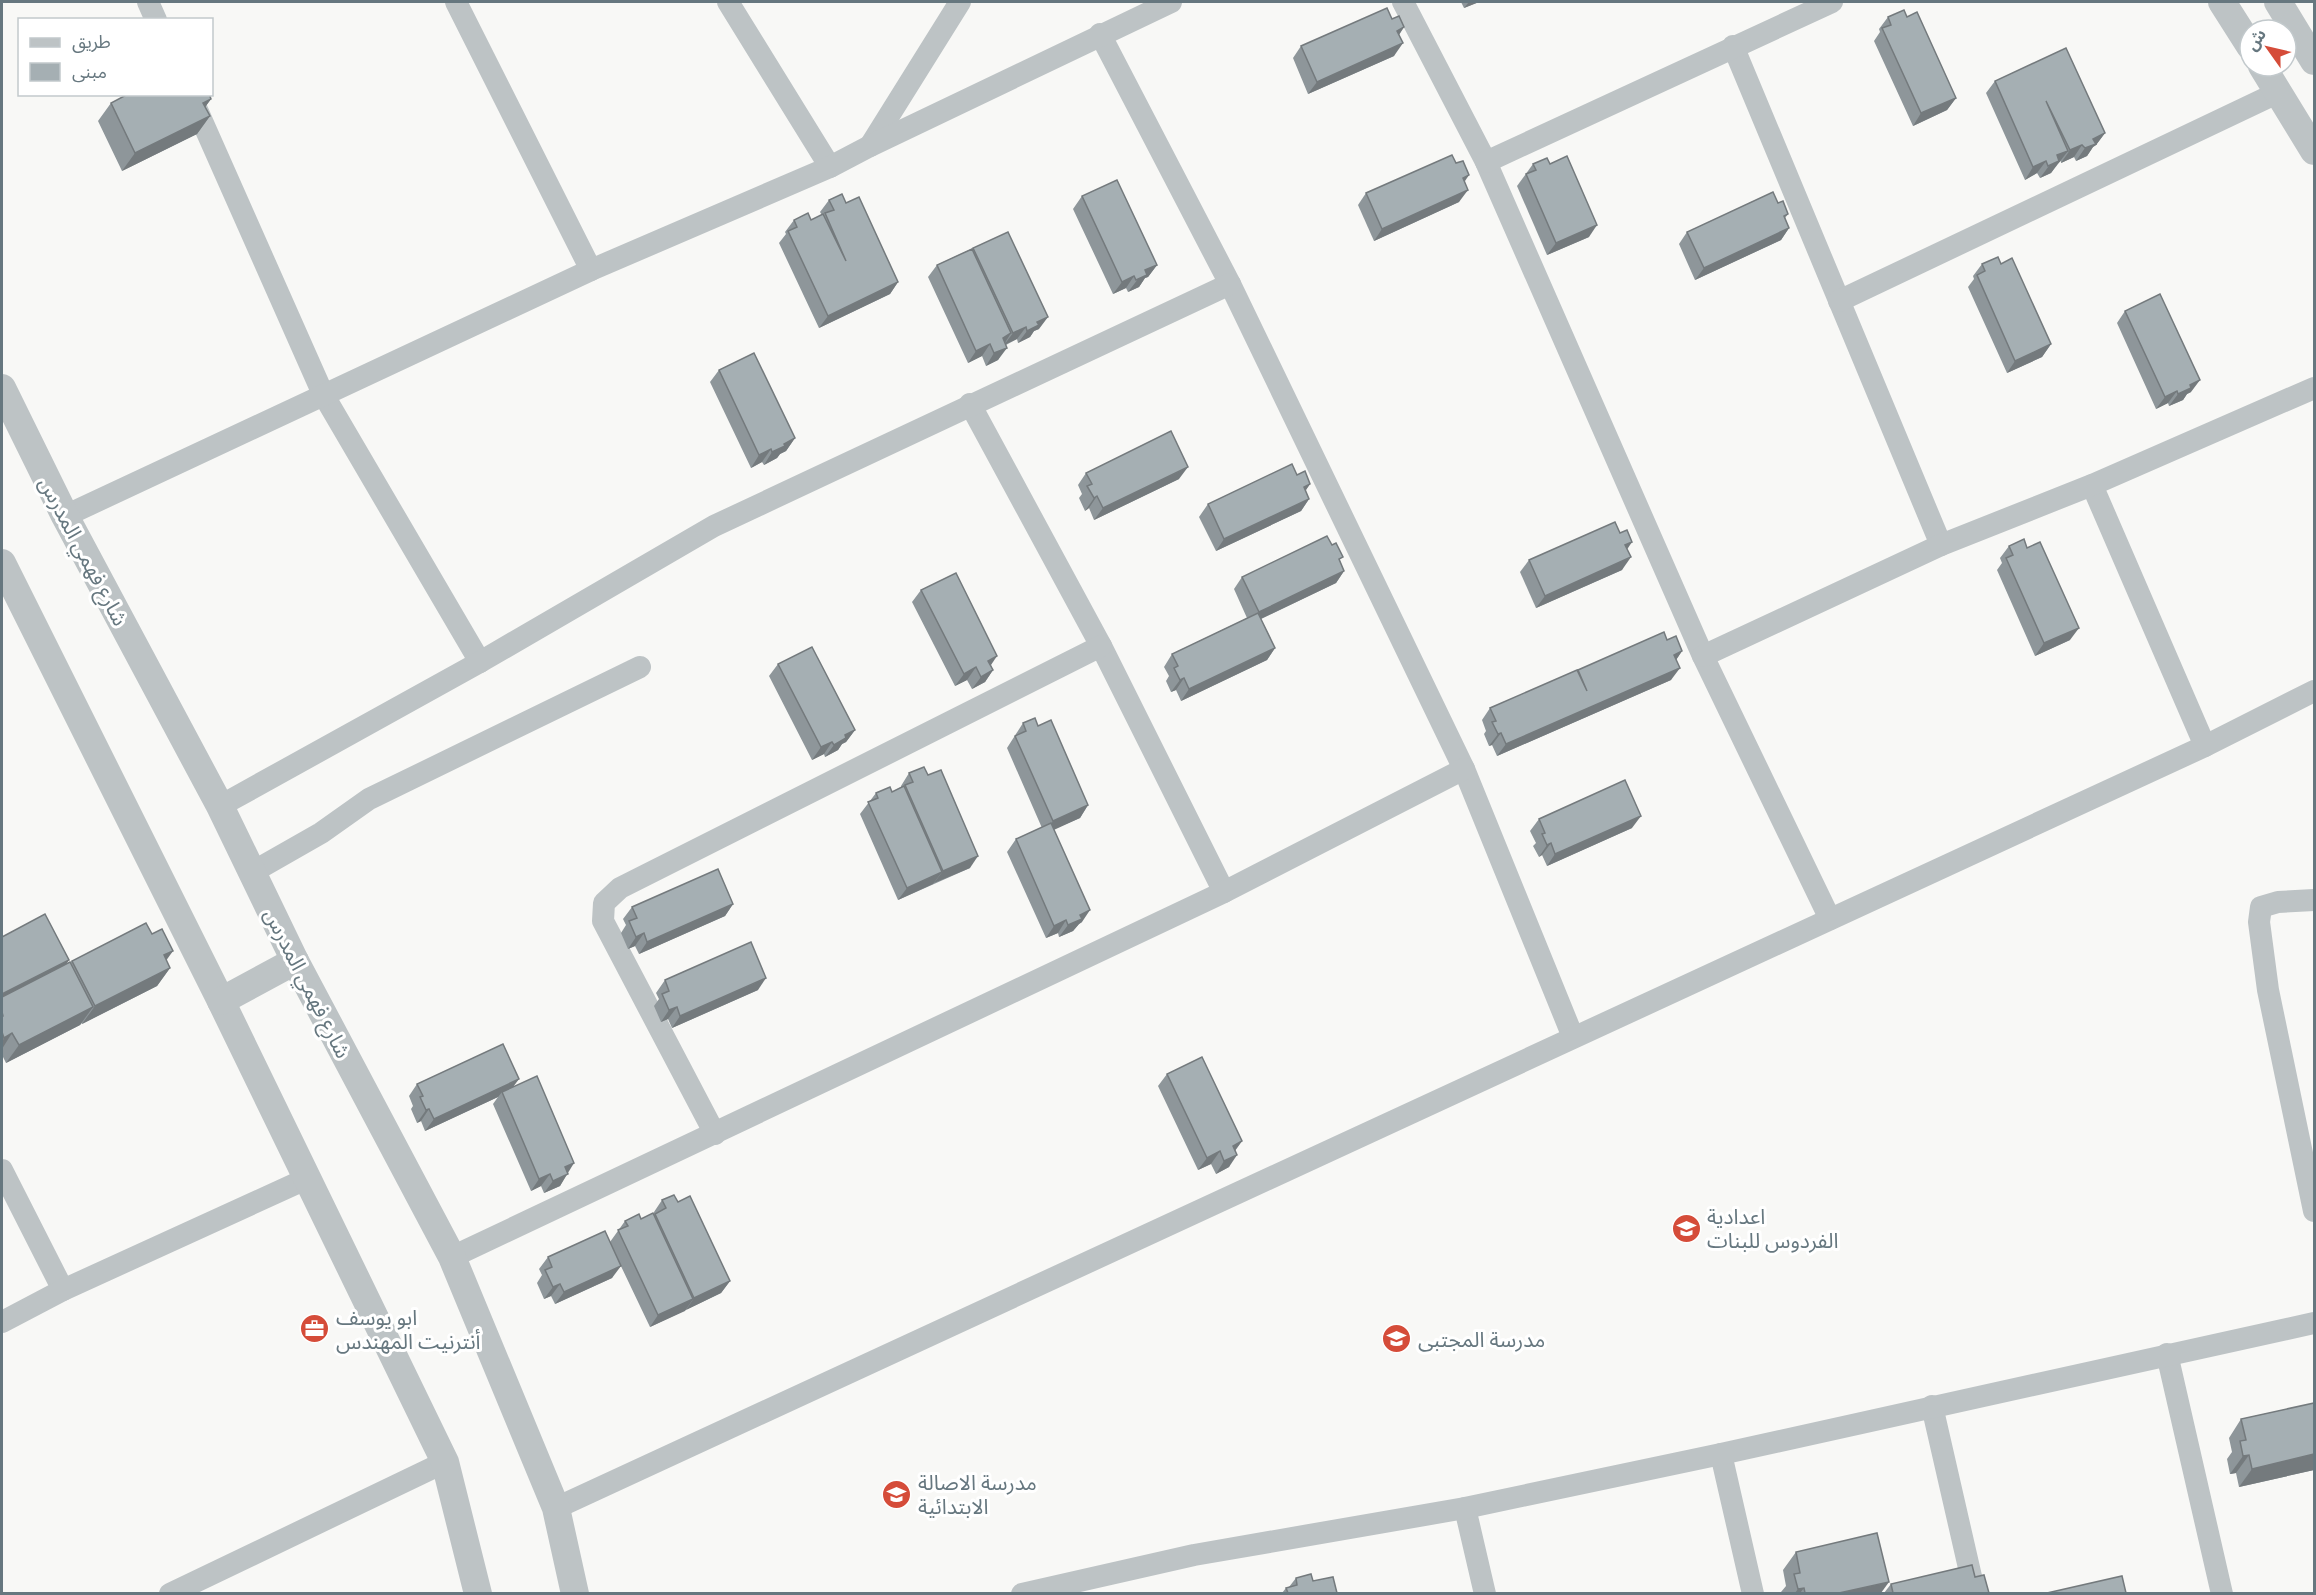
<svg xmlns="http://www.w3.org/2000/svg" width="2316" height="1595" viewBox="0 0 2316 1595" font-family="'IBM Plex Sans','Noto Sans Arabic',sans-serif">
<style>
.lines{fill:none;stroke-linecap:round;stroke-linejoin:round}
.minor{stroke:#bdc3c5;stroke-width:22}
.tertiary{stroke:#bdc3c5;stroke-width:28}
.wall{fill:#8e969a}
.shaded-wall{fill:#747a7d}
.building{fill:#a5afb3;stroke:#747a7d;stroke-width:1.5}
.labels{text-anchor:middle;dominant-baseline:central;stroke-width:6;stroke-linejoin:round;paint-order:stroke}
.street-label{font-size:21px;fill:#66777f;stroke:#fff}
.poi-label{font-size:21px;fill:#66777f;stroke:#fff;text-anchor:start}
</style>
<rect width="100%" height="100%" fill="#f8f8f6"/>
<g class="lines">
<!-- minor -->
<g class="minor">
<path d="M148,2l8,18"/>
<path d="M456,2l135,268"/>
<path d="M728,2l102,165"/>
<path d="M1403,2l83,160 217,494 127,263"/>
<path d="M1100,34l130,250 234,485 109,268"/>
<path d="M1733,46l208,499"/>
<path d="M190,94l133,300 157,268"/>
<path d="M870,146l90,-144"/>
<path d="M1486,162l346,-160"/>
<path d="M1839,301l440,-209"/>
<path d="M970,404l131,242 123,246"/>
<path d="M2092,485l113,261"/>
<path d="M65,516l526,-246 239,-103 40,-21 301,-144"/>
<path d="M1703,656l238,-111 151,-60 222,-97"/>
<path d="M220,806l260,-144 234,-136 516,-242"/>
<path d="M251,873l70,-40 48,-34 271,-132"/>
<path d="M2314,900l-36,2 -17,5 -2,15 9,68 46,221"/>
<path d="M715,1134l-112,-213 1,-18 16,-15 481,-242"/>
<path d="M2,1170l61,120"/>
<path d="M452,1257l772,-365 240,-123"/>
<path d="M2,1322l61,-32 243,-111"/>
<path d="M2167,1354l55,240"/>
<path d="M1932,1406l43,188"/>
<path d="M1721,1454l32,140"/>
<path d="M556,1508l1649,-762 109,-55"/>
<path d="M1465,1508l20,86"/>
<path d="M170,1594l275,-132"/>
<path d="M1022,1594l172,-39 271,-47 256,-54 593,-131"/>
</g>
<!-- tertiary -->
<g class="tertiary">
<path d="M2222,2l28,44"/>
<path d="M2278,2l36,59"/>
<path d="M2262,66l52,85"/>
<path d="M2,388l63,128 155,290 75,155 157,296 104,251 19,86"/>
<path d="M2,563l219,438 224,461 33,132"/>
<path d="M221,1001l74,-40"/>
</g>
</g>
<!-- wall -->
<g class="wall">
<path d="M1461,2h18l-15,6z"/>
<path d="M1888,17h19l49,81 -9,12 -34,16 -39,-85 6,-9 -1,-3z"/>
<path d="M1392,19l12,8 -5,8 -5,21 -86,38 -15,-36 8,-12z"/>
<path d="M1995,81l110,52 -9,12 -3,2 -6,9 -11,5 -2,-4 -13,6v-2l-4,3 -6,9 -11,5 -3,-5 -12,7 -39,-87z"/>
<path d="M211,99l-6,8 5,9 -13,18 -75,37 -24,-50 13,-18z"/>
<path d="M1533,164l56,73 -42,18 -30,-69z"/>
<path d="M1464,182l-5,20 -85,39 -16,-36 8,-12z"/>
<path d="M1082,196l75,69 -9,12 -3,1 -6,9 -11,5 -2,-4 -13,6 -40,-85z"/>
<path d="M829,200l17,3 52,79 -8,12 -71,34 -40,-85 7,-9 -1,-2 9,-12h17l11,-5 -2,-3z"/>
<path d="M1778,203l10,11 -3,4 4,10 -8,12 -86,40 -16,-36 8,-12z"/>
<path d="M973,248l66,81 -5,2 -4,6 -12,6 -1,-4 -11,6 -8,15 -12,6 -4,-10 -14,7 -40,-86 9,-12z"/>
<path d="M1982,264h19l50,80 -9,13 -35,16 -39,-86 6,-8 -1,-3z"/>
<path d="M2125,311l66,81 -4,2 -4,6 -14,6 -1,-3 -12,6 -39,-86z"/>
<path d="M719,370l76,68 -9,13 -6,3 -3,4 -13,7 -2,-3 -11,6 -41,-86z"/>
<path d="M1086,473l93,6 -85,41 -5,-12 -4,3 -6,-13 3,-4 -4,-9z"/>
<path d="M1297,475l13,9 -5,7 4,8 -8,12 -85,40 -17,-34 9,-13z"/>
<path d="M2009,546l61,94 -35,16 -38,-86 5,-7 -2,-5z"/>
<path d="M1627,549l-5,21 -86,38 -16,-36 9,-12z"/>
<path d="M1340,561l4,10 -8,12 -75,36 14,29 -8,12 -86,41 -5,-11 -5,2 -5,-11 3,-5 -5,-9 8,-13 75,-36 -13,-29 8,-12z"/>
<path d="M921,590l70,75 2,5 -8,12 -13,7 -5,-9 -12,6 -43,-84z"/>
<path d="M1667,640l15,11 -6,9 -5,20 -174,76 -5,-11 -3,1 -5,-12 2,-3 -4,-11 8,-12 87,-37 1,-1z"/>
<path d="M778,664l77,66 -9,12 -4,2 -4,6 -13,7 -1,-3 -12,6 -43,-84z"/>
<path d="M1023,723l65,82 -8,13 -26,11 28,93 -3,2 -6,7 -14,6 -1,-4 -12,5 -39,-86 9,-13 26,-11 -35,-80z"/>
<path d="M909,773l61,95 -72,32 -38,-86 16,-21 16,-1 9,-5v-1z"/>
<path d="M1539,819l93,9 -85,38 -5,-11 -3,2 -6,-11 3,-3 -6,-12z"/>
<path d="M733,904l-8,12 -86,38 -4,-8 -7,3 -7,-16 5,-8 -3,-6 9,-12z"/>
<path d="M2,937l67,23 -3,4 6,-3h94l4,7 -13,18 -75,38v-1l-2,2 -74,38 -4,-8z"/>
<path d="M665,980l93,10 -86,38 -4,-9 -7,3 -7,-16 5,-7 -3,-6z"/>
<path d="M1167,1074l75,67 -7,10 -6,16 -13,7 -5,-10 -13,6 -40,-84z"/>
<path d="M417,1084l97,2 54,86 -8,14 -16,7 -3,-7 -10,5 -38,-87 5,-7 -73,34 -4,-10 -4,2 -6,-14 2,-3 -4,-10z"/>
<path d="M662,1200l16,2 52,79 -9,12 -71,34 -31,-65 -7,16 -57,26 -4,-8 -7,3 -7,-16 5,-8 -3,-6 9,-12 62,-15 15,-21 16,-2 13,-4v-3z"/>
<path d="M2314,1403v67l-75,17 -3,-14 -6,1 -3,-15 5,-7 -3,-14 12,-19z"/>
<path d="M1796,1552l85,41h-99l-1,-1 5,-6 -3,-16z"/>
<path d="M1975,1577l14,16h-105l7,-9z"/>
<path d="M1296,1578l17,3 24,12h-55l4,-5 3,-1z"/>
</g>
<!-- shaded-wall -->
<g class="shaded-wall">
<path d="M1469,2h10l-15,6z"/>
<path d="M1404,27l-8,12 1,-8z"/>
<path d="M1403,43l-9,13 -86,38 9,-12z"/>
<path d="M1956,98l-9,12 -34,16 8,-13z"/>
<path d="M211,99l-13,18 5,-14z"/>
<path d="M210,116l-13,18 -75,37 13,-18z"/>
<path d="M2105,133l-9,12 -3,2 -6,9 -11,5 9,-13 8,-9z"/>
<path d="M2082,145l-8,12 -13,6 9,-13z"/>
<path d="M2068,151l-17,22 -11,5 17,-23z"/>
<path d="M2046,161l-9,12 -12,7 8,-13z"/>
<path d="M1469,175l-8,12 2,-9z"/>
<path d="M1468,190l-9,12 -85,39 8,-12z"/>
<path d="M1597,225l-8,12 -42,18 9,-12z"/>
<path d="M1789,228l-8,12 -86,40 9,-12z"/>
<path d="M1157,265l-9,12 -3,1 -6,9 -11,5 17,-22z"/>
<path d="M1134,276l-8,12 -13,6 9,-12z"/>
<path d="M898,282l-8,12 -71,34 9,-12z"/>
<path d="M1048,317l-9,12 -5,2 -4,6 -12,6 9,-12 10,-9z"/>
<path d="M1026,327l-9,12 -13,6 9,-12z"/>
<path d="M1011,333l-8,13v-8z"/>
<path d="M990,344l-8,12 -14,7 8,-12z"/>
<path d="M2051,344l-9,13 -35,16 8,-12z"/>
<path d="M1007,348l-9,12 -12,6 8,-13z"/>
<path d="M2200,380l-9,12 -4,2 -4,6 -14,6 9,-12 12,-9z"/>
<path d="M2177,391l-9,12 -12,6 9,-12z"/>
<path d="M795,438l-9,13 -6,3 -3,4 -13,7 8,-13 12,-8z"/>
<path d="M771,449l-9,13 -11,6 8,-13z"/>
<path d="M1188,467l-9,12 -85,41 9,-12z"/>
<path d="M1310,484l-8,12 2,-9z"/>
<path d="M1097,496l-8,12 -4,3 9,-13z"/>
<path d="M1309,499l-8,12 -85,40 8,-12z"/>
<path d="M1632,542l-8,12 1,-9z"/>
<path d="M1631,557l-9,13 -86,38 9,-12z"/>
<path d="M1344,571l-8,12 -86,41 9,-12z"/>
<path d="M2079,628l-9,12 -35,16 9,-13z"/>
<path d="M1275,648l-8,12 -86,41 8,-12z"/>
<path d="M1682,651l-8,12v-8z"/>
<path d="M997,656l-8,12 -1,-7z"/>
<path d="M976,667l-9,13 -12,6 9,-12z"/>
<path d="M1680,668l-9,12 -174,76 9,-12z"/>
<path d="M993,670l-8,12 -13,7 9,-12z"/>
<path d="M1184,678l-8,12 -5,2 9,-12z"/>
<path d="M855,730l-9,12 -4,2 -4,6 -13,7 9,-12 11,-10z"/>
<path d="M1501,733l-9,12 -3,1 9,-12z"/>
<path d="M832,742l-8,12 -12,6 9,-13z"/>
<path d="M1088,805l-8,13 -35,16 8,-13z"/>
<path d="M1641,816l-9,12 -85,38 8,-12z"/>
<path d="M1551,843l-9,12 -3,2 8,-12z"/>
<path d="M978,856l-8,12 -36,15 9,-12z"/>
<path d="M942,872l-9,12 -35,16 9,-12z"/>
<path d="M733,904l-8,12 -86,38 8,-12z"/>
<path d="M1090,910l-8,12 -3,2 -6,7 -14,6 9,-12 12,-10z"/>
<path d="M1066,920l-8,13 -12,5 8,-12z"/>
<path d="M644,933l-9,13 -7,3 8,-12z"/>
<path d="M173,951l-13,18 4,-14z"/>
<path d="M69,960l-13,18 -54,28v-12z"/>
<path d="M170,968l-13,18 -75,38 13,-18z"/>
<path d="M766,978l-8,12 -86,38 8,-12z"/>
<path d="M93,1007l-13,18 -74,38 13,-18z"/>
<path d="M677,1007l-9,12 -7,3 8,-12z"/>
<path d="M12,1033l-10,16v-7l2,-4z"/>
<path d="M519,1079l-9,12 -8,1 -4,5 -73,34 9,-12z"/>
<path d="M429,1109l-8,12 -4,2 9,-13z"/>
<path d="M1242,1141l-9,12v-7z"/>
<path d="M1220,1151l-9,13 -13,6 9,-12z"/>
<path d="M1237,1155l-8,12 -13,7 8,-13z"/>
<path d="M574,1163l-14,23 -16,7 9,-12 12,-14z"/>
<path d="M550,1174l-9,12 -10,5 8,-12z"/>
<path d="M621,1266l-9,12 -57,26 9,-12z"/>
<path d="M730,1281l-9,12 -35,17 8,-12z"/>
<path d="M560,1284l-9,12 -7,3 9,-12z"/>
<path d="M693,1299l-8,12 -35,16 8,-12z"/>
<path d="M2314,1454v16l-75,17 13,-18z"/>
<path d="M2249,1455l-13,18 -6,1 13,-18z"/>
<path d="M1889,1582l-8,11h-42z"/>
<path d="M1804,1588l-4,5h-5l3,-4z"/>
</g>
<!-- building -->
<g class="building">
<path d="M1387,8l5,11 7,-3 5,11 -7,4 6,12 -86,39 -16,-36z"/>
<path d="M1904,10l3,7 10,-5 39,86 -35,15 -39,-85 9,-3 -3,-8z"/>
<path d="M2066,48l39,85 -12,6 3,5 -11,4 -3,-3 -12,5 -24,-49 22,50 -11,4 2,6 -11,5 -2,-5 -13,6 -38,-86z"/>
<path d="M128,94h81l2,5 -8,4 7,13 -75,37 -24,-50z"/>
<path d="M1452,155l4,8 7,-2 6,14 -6,3 5,12 -86,39 -16,-36z"/>
<path d="M1567,156l30,69 -41,18 -30,-69 10,-4 -3,-6 14,-6 3,6z"/>
<path d="M1117,180l40,85 -12,5 2,5 -11,5 -2,-4 -12,6 -40,-86z"/>
<path d="M1773,192l5,11 5,-2 5,13 -4,2 5,12 -85,40 -17,-36z"/>
<path d="M842,194l4,9 13,-6 39,85 -70,34 -40,-85 9,-4 -3,-7 14,-7 3,7 12,-6 23,47 -21,-48 9,-3 -5,-10z"/>
<path d="M1008,232l40,85 -11,5 2,3 -12,6 -1,-4 -13,6 -40,-85z"/>
<path d="M972,249l39,84 -8,5 4,10 -13,5 -4,-9 -14,7 -39,-86z"/>
<path d="M1998,257l3,7 11,-6 39,86 -36,17 -38,-86 8,-4 -3,-7z"/>
<path d="M2160,294l40,86 -10,5 1,3 -13,6 -1,-3 -12,6 -40,-86z"/>
<path d="M754,353l41,85 -11,6 1,2 -13,6 -1,-3 -12,6 -40,-85z"/>
<path d="M1171,431l17,36 -85,41 -6,-12 -3,2 -7,-12 5,-2 -6,-11z"/>
<path d="M1292,464l5,11 8,-4 5,13 -6,3 5,12 -85,40 -16,-35z"/>
<path d="M1615,522l5,11 7,-3 5,12 -7,3 6,12 -86,39 -16,-36z"/>
<path d="M1327,536l5,9 4,-2 7,14 -4,2 5,12 -85,41 -17,-35z"/>
<path d="M2024,539l3,9 13,-6 39,86 -35,15 -38,-85 7,-3 -4,-9z"/>
<path d="M956,573l41,83 -9,5 5,9 -12,7 -5,-10 -12,7 -43,-84z"/>
<path d="M1258,613l17,35 -86,41 -5,-11 -4,2 -6,-12 4,-2 -6,-12z"/>
<path d="M1664,632l3,8 9,-4 6,15 -8,4 6,13 -174,76 -5,-11 -3,1 -6,-12 4,-1 -6,-13 87,-38 10,21 -9,-21z"/>
<path d="M812,647l43,83 -10,5 1,3 -12,7 -2,-3 -11,5 -43,-83z"/>
<path d="M1035,718l3,8 13,-6 37,85 -35,16 -38,-85 11,-5 -3,-8z"/>
<path d="M924,767l4,8 13,-5 37,86 -35,15 -38,-86 8,-3 -4,-9z"/>
<path d="M1625,780l16,36 -86,38 -4,-11 -4,2 -5,-11 3,-1 -6,-14z"/>
<path d="M904,786l38,86 -35,16 -39,-86 10,-4 -2,-5 14,-6 2,5z"/>
<path d="M1051,823l39,87 -10,5 2,4 -14,6 -2,-5 -12,6 -38,-87z"/>
<path d="M718,869l15,35 -86,38 -3,-9 -8,4 -7,-16 8,-3 -5,-11z"/>
<path d="M45,914l24,46 -67,34v-57z"/>
<path d="M146,923l6,11 10,-5 11,22 -9,4 6,13 -75,38 -23,-45z"/>
<path d="M751,942l15,36 -86,38 -3,-9 -8,3 -7,-16 7,-3 -4,-11z"/>
<path d="M70,962l23,45 -74,38 -7,-12 -8,5 -2,-6v-15l1,-1 -1,-4v-15z"/>
<path d="M503,1044l16,35 -85,40 -5,-10 -3,1 -6,-13 3,-1 -6,-12z"/>
<path d="M1202,1057l40,84 -9,5 4,9 -13,6 -4,-10 -13,7 -40,-84z"/>
<path d="M537,1076l37,87 -9,4 3,7 -15,7 -3,-7 -11,5 -37,-87z"/>
<path d="M674,1195l4,7 12,-6 40,85 -36,17 -39,-84 11,-6 -4,-8z"/>
<path d="M653,1213l40,86 -35,16 -40,-85 10,-4 -3,-5 14,-7 2,5z"/>
<path d="M605,1231l16,35 -57,26 -4,-8 -7,3 -8,-17 7,-3 -4,-10z"/>
<path d="M2314,1403v51l-62,15 -3,-14 -6,1 -3,-15 6,-1 -5,-21z"/>
<path d="M1877,1533l12,49 -50,11h-34l-1,-5 -6,1 -4,-15 6,-1 -4,-21z"/>
<path d="M1972,1565l3,12 9,-2 5,18h-96l-2,-9z"/>
<path d="M1311,1574l2,7 20,-4 4,16h-49l-2,-5 11,-3 -1,-7z"/>
<path d="M2122,1576l4,17h-79z"/>
</g>
<!-- icons -->
<defs>
<symbol id="school-disc" viewBox="-11 -11 22 22"><circle r="9.5" fill="#d54c39" stroke="#fff"/><path d="M0-5L7-2L0 1L-7-2ZM-4 1L0 2.5L4 1V4Q0 6-4 4Z" fill="#fff"/></symbol>
<symbol id="office-disc" viewBox="-11 -11 22 22"><circle r="9.5" fill="#d54c39" stroke="#fff"/><path d="M-6-3h4V-5.5h4V-3h4V5H-6ZM-1-4.5V-3h2v-1.5ZM-6 0V1H6V0Z" fill="#fff"/></symbol>
</defs>
<g fill-rule="evenodd">
<use href="#school-disc" x="1670" y="1212" width="33" height="33"/>
<use href="#office-disc" x="298" y="1312" width="33" height="33"/>
<use href="#school-disc" x="1380" y="1322" width="33" height="33"/>
<use href="#school-disc" x="880" y="1478" width="33" height="33"/>
</g>
<g class="labels">
<!-- street labels -->
<g class="street-label">
<text transform="translate(84 551) rotate(62)">شارع فهمي المدرس</text>
<text transform="translate(308 983) rotate(63)">شارع فهمي المدرس</text>
</g>
<!-- poi labels -->
<g class="poi-label">
<text x="1707" y="1216">اعدادية<tspan x="1707" dy="24">الفردوس للبنات</tspan></text>
<text x="336" y="1317">ابو يوسف<tspan x="336" dy="24">أنترنيت المهندس</tspan></text>
<text x="1418" y="1339">مدرسة المجتبى</text>
<text x="918" y="1482">مدرسة الاصالة<tspan x="918" dy="24">الابتدائية</tspan></text>
</g>
</g>
<!-- border -->
<rect width="2316" height="1595" fill="none" stroke="#66777f" stroke-width="6"/>
<!-- legend -->
<rect x="18" y="18" width="195" height="78" fill="#ffffff" stroke="#c2c9cc" stroke-width="1.5"/>
<rect x="30" y="38" width="30" height="9" fill="#bdc3c5" stroke="#c2c9cc" stroke-width="1.5"/>
<text x="72" y="48" font-size="18" fill="#66777f">طريق</text>
<rect x="30" y="63" width="30" height="18" fill="#a5afb3" stroke="#c2c9cc" stroke-width="1.5"/>
<text x="72" y="78" font-size="18" fill="#66777f">مبنى</text>
<!-- north arrow -->
<g transform="translate(2268 48) rotate(304)"><circle r="28" fill="#ffffff" stroke="#c2c9cc" stroke-width="1.5"/>
<path d="M0-4.5L10 22L0 15L-10 22Z" fill="#d54c39"/>
<text y="-9" font-size="16" font-weight="bold" text-anchor="middle" fill="#66777f">ش</text>
</g>
</svg>
